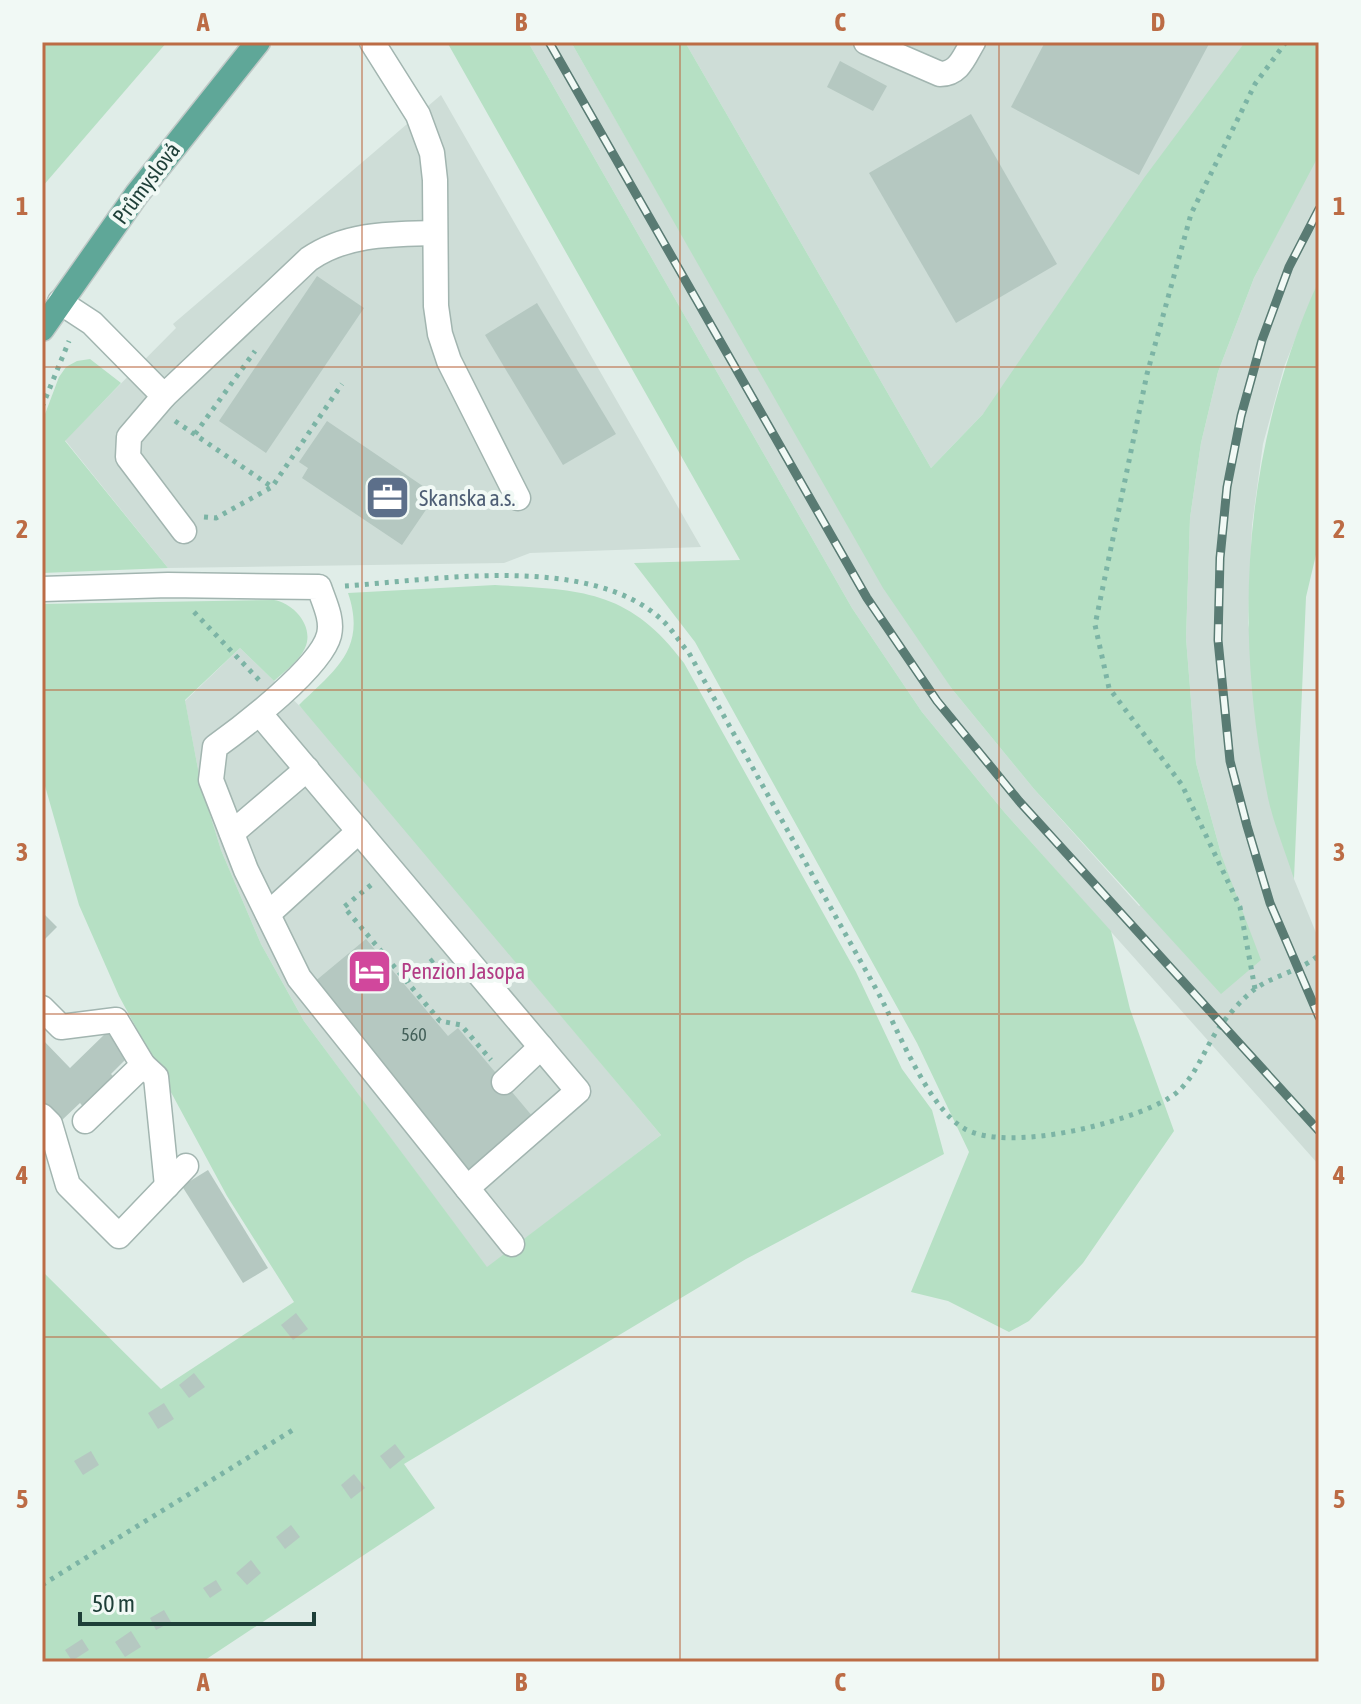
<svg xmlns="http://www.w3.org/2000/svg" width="1361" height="1704" viewBox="0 0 1361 1704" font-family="'Asap Condensed',sans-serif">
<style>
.built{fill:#ceddd7}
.green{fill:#b6e0c4}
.building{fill:#b5c8c1}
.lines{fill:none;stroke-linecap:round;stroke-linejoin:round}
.minor-casing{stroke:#a2b5b0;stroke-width:27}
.major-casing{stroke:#c0c9c7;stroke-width:27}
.path{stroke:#7cb4a5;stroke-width:5;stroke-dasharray:4 6;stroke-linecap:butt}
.minor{stroke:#fff;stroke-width:24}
.major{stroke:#5fa798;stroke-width:24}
.rail-casing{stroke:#597b73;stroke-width:9}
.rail{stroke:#f1f9f5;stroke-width:6;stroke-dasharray:18;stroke-linecap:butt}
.grid{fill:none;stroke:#bc6c45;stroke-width:2;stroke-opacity:0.55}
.labels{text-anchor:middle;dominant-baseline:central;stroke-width:8;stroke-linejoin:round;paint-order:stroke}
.number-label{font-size:18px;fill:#44615a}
.street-label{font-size:22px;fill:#1e3f38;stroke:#f1f9f5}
.service-label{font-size:22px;fill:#4e5e75;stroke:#f1f9f5;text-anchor:start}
.hotel-label{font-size:22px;fill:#b23c85;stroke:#f1f9f5;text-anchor:start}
.neatline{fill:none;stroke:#bc6c45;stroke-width:3}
.grid-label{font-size:26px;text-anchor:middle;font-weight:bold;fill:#bc6c45}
</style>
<rect width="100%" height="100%" fill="#e0ede8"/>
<!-- built -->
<g class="built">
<path d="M528,42h43l161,280 220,367 82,100 105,117 83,-49 -26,-94 -10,-125 4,-120 11,-75 17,-71 36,-94 59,-114 -330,250 -52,54 -246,-426h634v238l-35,87 -21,77 -11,81 -4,98 46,256 25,61v225l-314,-352 -83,-101 -70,-104z"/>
<path d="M441,95l260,452 -171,6 -26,10 -336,5 -103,-128 111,-112 -3,-4z"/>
<path d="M240,648l72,70 349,417 -174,133 -183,-247 -43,-77 -40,-94 -20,-65 -16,-84z"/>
</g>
<!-- green -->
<g class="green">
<path d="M42,42h125l-125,145z"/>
<path d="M447,42h81l324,566 70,104 83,101 106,118 19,78 44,122 -91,132 -54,58 -20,11 -61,-31 -37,-9 58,-140 -52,-109 -222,-401 -61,-79 106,-3z"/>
<path d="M571,42h114l246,426 52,-54 161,-236 101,-136h74v113l-65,123 -36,94 -17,71 -11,75 -4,120 10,125 26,94 39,103 -40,34 -187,-205 -82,-100 -69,-101z"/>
<path d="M1319,280v262l-13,55 -12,282c-8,-26 -20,-54 -26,-81 -36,-176 -24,-353 51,-518z"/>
<path d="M90,359l31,24 -56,58 103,127 -126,5v-151l17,-45 7,-10 11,-6z"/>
<path d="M495,585c85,5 134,4 189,78l172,309 46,97 30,41 12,44 -198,105 -342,205 31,44 -233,154h-160v-391l119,118 133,-87 -67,-106 -108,-200 -40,-91 -34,-119 -3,-1v-181l232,-4c19,3 41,26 31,48 -5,12 -21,24 -31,33l-34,-33 -55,52 16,85 20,65 40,94 43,77 183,246 174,-132 -362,-430c36,-35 68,-56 49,-112z"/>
</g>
<!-- building -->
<g class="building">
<path d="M1045,42h165l-71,133 -128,-68z"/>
<path d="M840,61l47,25 -14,25 -46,-24z"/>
<path d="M971,114l86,150 -101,59 -87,-150z"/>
<path d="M317,276l47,32 -98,145 -47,-32z"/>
<path d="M537,303l79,131 -53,31 -78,-130z"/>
<path d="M327,421l109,74 -34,50 -100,-67 6,-10 -9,-6z"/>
<path d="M42,912l15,15 -15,15z"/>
<path d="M366,939l82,97 10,-8 75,89 -65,55 -155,-189z"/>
<path d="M107,1032l22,24 -18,18 6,6 -32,29 -5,-6 -19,18 -19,-20v-62l28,29z"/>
<path d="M208,1170l60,98 -25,15 -61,-97z"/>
<path d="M296,1313l12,16 -15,11 -12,-15z"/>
<path d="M194,1373l11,14 -16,11 -10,-13z"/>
<path d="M164,1403l10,16 -16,10 -10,-16z"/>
<path d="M395,1444l10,13 -15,12 -10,-13z"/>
<path d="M91,1451l8,14 -16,10 -9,-14z"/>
<path d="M354,1474l11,14 -14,11 -10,-14z"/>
<path d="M291,1525l9,12 -15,12 -9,-12z"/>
<path d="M251,1560l10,13 -14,12 -11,-12z"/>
<path d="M216,1580l6,10 -12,8 -7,-10z"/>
<path d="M164,1610l7,12 -15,8 -6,-12z"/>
<path d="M131,1631l10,16 -16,10 -10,-15z"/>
<path d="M82,1639l7,11 -17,11 -7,-11z"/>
</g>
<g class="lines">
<defs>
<g id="minor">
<path d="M372,42l46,73 14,38 3,27 1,126 4,28 9,27 69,137"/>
<path d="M866,42l74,32c19,0 24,-17 33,-32"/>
<path d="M60,302l32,21 72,73 145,-137c38,-26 82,-25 126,-26"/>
<path d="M164,396l-35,41 -1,20 56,74"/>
<path d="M42,589l126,-4 151,2c5,15 14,32 10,48 -8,32 -86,92 -114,112l-4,33 35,90 53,108 168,210"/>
<path d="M260,714l318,377 -111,97 45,56"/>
<path d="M232,833l75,-64"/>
<path d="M268,914l91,-83"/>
<path d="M42,1008l19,19 55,-7 27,45 -58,56"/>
<path d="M143,1065l13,12 11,109"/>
<path d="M504,1082l37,-35"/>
<path d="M42,1116l8,8 18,61 51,51 67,-70"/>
</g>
<path id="major" d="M42,329l95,-135 121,-152"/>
</defs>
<!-- minor casing -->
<use href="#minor" class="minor-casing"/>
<!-- major casing -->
<use href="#major" class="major-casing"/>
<!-- path -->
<g class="path">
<path d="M42,407l27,-66"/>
<path d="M175,421l97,66"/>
<path d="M195,434l60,-83"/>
<path d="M204,517l12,1 56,-31 70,-103"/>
<path d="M345,586c90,-6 245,-33 317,34 10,9 18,23 27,33 62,112 124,223 186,334 22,39 52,121 90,142 44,24 163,-6 204,-31 26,-15 35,-51 52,-73 9,-12 22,-27 34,-36 19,-14 46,-18 64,-34"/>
<path d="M194,612l65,68"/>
<path d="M371,885l-27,22 96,114 21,4 30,35"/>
<path d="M407,981l27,-22"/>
<path d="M1255,989l-15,-82 -58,-122 -73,-97 -14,-63 52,-251 44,-160 64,-130 31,-42"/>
<path d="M42,1585l254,-157"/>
</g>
<!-- minor -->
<use href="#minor" class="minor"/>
<!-- major -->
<use href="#major" class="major"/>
<defs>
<g id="rail">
<path d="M549,42l318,556 70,103 82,100 300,330"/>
<path d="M1319,209l-30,58 -27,73 -21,76 -14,71 -7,71 -2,82 12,121 17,65 23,77 49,114"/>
</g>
</defs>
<!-- rail casing -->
<use href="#rail" class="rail-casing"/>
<!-- rail -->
<use href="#rail" class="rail"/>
</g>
<!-- grid -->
<path class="grid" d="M362,42v1620M680,42v1620M999,42v1620M42,367h1277M42,690h1277M42,1014h1277M42,1337h1277"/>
<!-- icons -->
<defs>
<symbol id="office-square" viewBox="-11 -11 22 22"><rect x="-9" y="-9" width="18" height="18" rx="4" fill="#5c6f8a" stroke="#f1f9f5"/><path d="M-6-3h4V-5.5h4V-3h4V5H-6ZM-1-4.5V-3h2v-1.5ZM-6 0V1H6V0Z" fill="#fff"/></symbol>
<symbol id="hotel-square" viewBox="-11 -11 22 22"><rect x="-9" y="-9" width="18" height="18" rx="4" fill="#d1479c" stroke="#f1f9f5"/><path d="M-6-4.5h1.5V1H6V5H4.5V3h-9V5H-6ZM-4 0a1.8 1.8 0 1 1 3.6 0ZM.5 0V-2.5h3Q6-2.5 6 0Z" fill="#fff"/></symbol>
</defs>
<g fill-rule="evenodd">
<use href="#office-square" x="362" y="472" width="51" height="51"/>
<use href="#hotel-square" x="344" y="946" width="51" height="51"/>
</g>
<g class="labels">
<!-- number labels -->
<g class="number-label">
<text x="414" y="1034">560</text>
</g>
<!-- street labels -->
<g class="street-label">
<text transform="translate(146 183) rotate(-53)">Průmyslová</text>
</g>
<!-- service labels -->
<g class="service-label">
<text x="419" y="498">Skanska a.s.</text>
</g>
<!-- hotel labels -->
<g class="hotel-label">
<text x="401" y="971">Penzion Jasopa</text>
</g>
</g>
<!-- border -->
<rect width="1361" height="1704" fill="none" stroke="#f1f9f5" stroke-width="88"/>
<!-- scale -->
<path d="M80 1612v12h234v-12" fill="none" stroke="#1e3f38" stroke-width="4"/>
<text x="92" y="1612" font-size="24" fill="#1e3f38" stroke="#f1f9f5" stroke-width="6" paint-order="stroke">50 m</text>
<rect x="44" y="44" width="1273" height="1616" class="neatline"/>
<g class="grid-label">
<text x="203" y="31">A</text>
<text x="521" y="31">B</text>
<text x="840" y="31">C</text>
<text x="1158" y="31">D</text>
<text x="22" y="215">1</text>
<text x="1339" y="215">1</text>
<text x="22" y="538">2</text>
<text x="1339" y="538">2</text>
<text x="22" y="861">3</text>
<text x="1339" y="861">3</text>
<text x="22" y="1184">4</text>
<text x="1339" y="1184">4</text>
<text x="22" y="1508">5</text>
<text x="1339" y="1508">5</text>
<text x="203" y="1691">A</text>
<text x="521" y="1691">B</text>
<text x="840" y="1691">C</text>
<text x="1158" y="1691">D</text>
</g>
</svg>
